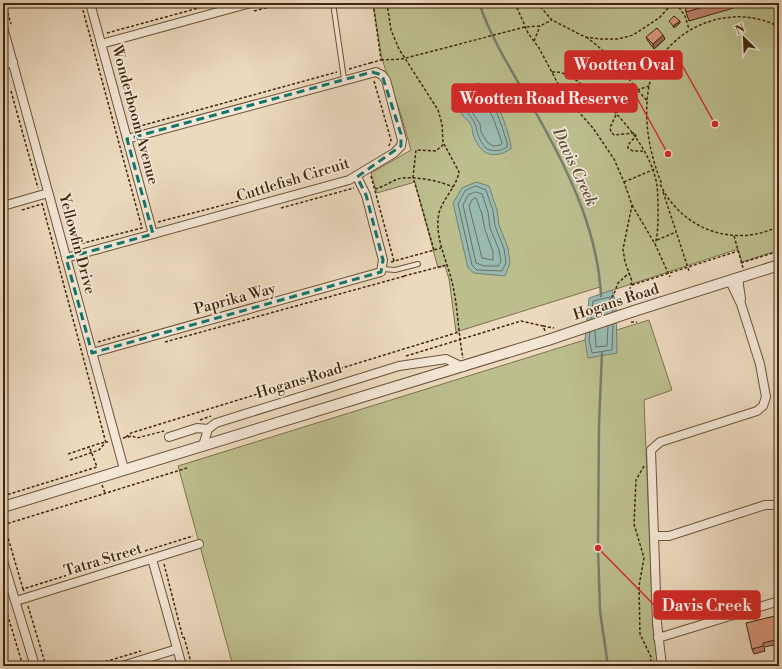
<svg xmlns="http://www.w3.org/2000/svg" width="782" height="669" viewBox="0 0 782 669" font-family="'Libre Bodoni',serif">
<style>
.green{fill:#bcbe8e;stroke:#7e724e}
.water{fill:#99bab1;stroke:#757f70}
.lines{fill:none;stroke-linecap:round;stroke-linejoin:round}
.shore{stroke:#6c7060;stroke-width:1}
.stream{stroke:#757f70;stroke-width:2.5}
.service-casing{stroke:#6b543a;stroke-width:6}
.minor-casing{stroke:#6b543a;stroke-width:10}
.tertiary-casing{stroke:#6b543a;stroke-width:12}
.path{stroke:#40270e;stroke-width:1.5;stroke-dasharray:3 2;stroke-linecap:butt}
.service{stroke:#f3e6d5;stroke-width:4}
.minor{stroke:#f3e6d5;stroke-width:8}
.tertiary{stroke:#f3e6d5;stroke-width:10}
.tertiary-bridge-casing{stroke:#6b543a;stroke-width:12;stroke-linecap:butt}
.path-bridge{stroke:#40270e;stroke-width:1.5;stroke-dasharray:3 2;stroke-linecap:butt}
.tertiary-bridge{stroke:#f3e6d5;stroke-width:10}
.wall{fill:#ba816b;stroke:#40270e}
.shaded-wall{fill:#976957;stroke:#40270e}
.building{fill:#d8967c;stroke:#40270e}
.marked{fill:none;stroke:#0f766e;stroke-width:3;stroke-dasharray:8 5;stroke-linejoin:round}
.labels{text-anchor:middle;dominant-baseline:central;stroke-width:3.5;stroke-linejoin:round;paint-order:stroke}
.street-label{font-size:15px;fill:#40270e;stroke:#f3e6d5}
.water-label{font-size:16px;font-style:italic;fill:#564c37;stroke:#f3e6d5}
.leader{fill:none;stroke:#d62828;stroke-width:1.5}
.callout-dot{fill:#d62828;stroke:#f3e6d5;stroke-width:1.5}
.callout{fill:#d62828;stroke:#d62828;stroke-width:1.5}
.callout-label{font-size:16px;text-anchor:middle;font-weight:bold;fill:#fff}
</style>
<rect width="100%" height="100%" fill="#ecd9be"/>
<filter id="stains"><feTurbulence type="fractalNoise" baseFrequency=".005" numOctaves="4"/><feColorMatrix values="0 0 0 0 .2 0 0 0 0 .09 0 0 0 0 .02 0 0 0 .5 -.17"/></filter>
<radialGradient id="worn" r=".72"><stop offset=".6" stop-color="#630" stop-opacity="0"/><stop offset="1" stop-color="#630" stop-opacity=".3"/></radialGradient>
<!-- green -->
<g class="green">
<path d="M373,3h406v247l-37,12 -4,-13 -137,45 -1,-7 -144,45 -7,-53 -4,-13 -7,2 -23,-86 -38,11 -6,-20 40,-23 -10,-35 -19,-56z"/>
<path d="M649,320l23,70 -28,10 9,226 5,40h-425l-55,-200z"/>
</g>
<!-- water -->
<g class="water">
<path d="M478,83c3,1 7,2 9,4 9,10 24,49 24,62 -18,11 -31,6 -38,-15 -1,-3 0,-5 -2,-9 -2,-4 -5,-6 -8,-9 -6,-8 -4,-19 -4,-28z"/>
<path d="M476,182l13,4 8,24 2,15 9,23 2,15 -5,13 -31,-3 -6,-5 -15,-65 9,-15z"/>
<path d="M612,290l4,13 1,50 -29,5 -3,-18 4,-42z"/>
</g>
<g class="lines">
<!-- shore -->
<g class="shore">
<path d="M478,88c15,5 24,40 29,54v5c-6,4 -13,5 -20,2 -7,-7 -9,-13 -11,-22 -4,-15 -16,-14 -13,-35z"/>
<path d="M477,93l4,1 12,24 9,24 -1,3 -8,1 -6,-4 -6,-10 -1,-8 -10,-15 -2,-13z"/>
<path d="M476,186l10,4 7,21 2,15 9,23 2,14 -4,8 -25,-1 -5,-5 -14,-61 7,-13z"/>
<path d="M476,192l6,2 6,18 2,16 9,22 2,12 -3,4h-14l-8,-3 -13,-58 5,-10z"/>
<path d="M476,198l6,16 3,16 8,22v8l-11,-2 -13,-52 3,-6z"/>
<path d="M591,319l2,-18 17,-4 3,15"/>
<path d="M595,331l1,16 11,-1 1,-20"/>
<path d="M590,332l-1,8 3,13 20,-3 1,-26"/>
</g>
<!-- stream -->
<g class="stream">
<path d="M479,3c15,43 40,79 62,119 30,54 57,112 60,174"/>
<path d="M602,353l-3,71 -1,124 2,63 8,55"/>
</g>
<defs>
<g id="service">
<path d="M333,3l11,76"/>
<path d="M383,269l12,1 23,-6"/>
</g>
<g id="minor">
<path d="M90,3l63,231"/>
<path d="M3,27l121,442"/>
<path d="M101,44l150,-41"/>
<path d="M3,65l10,-3"/>
<path d="M3,206l45,-13"/>
<path d="M66,258l283,-78 45,-27 7,-7 1,-6 -16,-60 -4,-5 -6,-3 -249,67"/>
<path d="M738,278l3,21"/>
<path d="M92,353l289,-81 2,-12 -17,-65 -9,-18"/>
<path d="M169,437l28,-9 11,1"/>
<path d="M203,446l5,-17 8,-6 183,-57 47,-7 17,8"/>
<path d="M654,536h15l96,-31h14"/>
<path d="M152,559l30,107"/>
<path d="M3,561l32,105"/>
<path d="M16,601l183,-57"/>
<path d="M658,638l121,-37"/>
<path d="M122,666l55,-17"/>
<path d="M662,666l-5,-43 -6,-173 9,-8 97,-31 6,-5 3,-9 -6,-33 -19,-60 -11,-23"/>
</g>
<g id="tertiary">
<path d="M634,311l145,-46"/>
<path d="M3,507l545,-167"/>
</g>
</defs>
<!-- service casing -->
<use href="#service" class="service-casing"/>
<!-- minor casing -->
<use href="#minor" class="minor-casing"/>
<!-- tertiary casing -->
<use href="#tertiary" class="tertiary-casing"/>
<!-- path -->
<g class="path">
<path d="M5,3l6,21"/>
<path d="M387,3l4,27 8,19 39,61 4,14 1,18 16,30c-3,16 -16,26 -20,41 -5,24 8,47 13,69 6,24 6,51 11,76"/>
<path d="M515,3l13,30 11,15 25,47 29,33 21,31 10,23 8,23 -9,44 2,13 7,19 -3,12 2,10"/>
<path d="M537,3l15,17 33,17 16,2h17l15,-4 26,-17 14,-15"/>
<path d="M676,3l9,13 4,13"/>
<path d="M254,11l30,-8"/>
<path d="M779,27c-49,-27 -118,2 -130,59 -6,32 0,66 12,96l-1,2c21,45 74,65 119,42"/>
<path d="M107,33l110,-30"/>
<path d="M586,37c27,19 41,41 62,65"/>
<path d="M534,41l6,-15"/>
<path d="M381,60l21,-1 123,-32 15,-1 12,-6"/>
<path d="M370,63l11,-3 -8,-57"/>
<path d="M349,69l21,-6"/>
<path d="M552,72c15,-1 23,8 35,16 29,21 65,61 70,98 1,9 1,18 1,27 0,11 0,21 -3,31"/>
<path d="M3,75l5,-2"/>
<path d="M374,81l17,59 -2,6"/>
<path d="M637,90l12,-4"/>
<path d="M11,91l27,97"/>
<path d="M599,98v9l2,3h17l-8,18 1,4 3,3 21,-2 1,3 -8,9v3l5,3h10"/>
<path d="M133,128l204,-56"/>
<path d="M371,176l23,85"/>
<path d="M624,182l31,-13"/>
<path d="M375,189c8,-2 15,-7 23,-10 14,-4 42,2 55,8"/>
<path d="M663,192l26,79"/>
<path d="M42,203l64,240"/>
<path d="M632,205l23,39 15,33"/>
<path d="M281,208l73,-20"/>
<path d="M22,210l20,-6"/>
<path d="M158,222l100,-26"/>
<path d="M734,236l9,32"/>
<path d="M657,240l19,-8"/>
<path d="M72,246l70,-18 -61,-225"/>
<path d="M434,250l-21,-73 3,-27 20,1 8,-7"/>
<path d="M391,262l50,-14"/>
<path d="M741,263l38,-12"/>
<path d="M404,276l42,-11"/>
<path d="M632,285l106,-34"/>
<path d="M607,311l-1,-5 8,-12 4,-11 11,-10"/>
<path d="M98,342l42,-12"/>
<path d="M165,342l240,-66"/>
<path d="M406,356l115,-35 22,5 2,5"/>
<path d="M200,420l11,-4"/>
<path d="M126,437l5,-4 328,-101"/>
<path d="M123,438l9,-2 5,2 27,-7"/>
<path d="M68,454l33,-11 7,-1"/>
<path d="M70,460l29,-10 6,-7"/>
<path d="M644,466l-8,14 -2,44 10,34 -5,28 1,48 11,23 -1,9"/>
<path d="M102,485l3,8"/>
<path d="M3,496l94,-29 -8,-21"/>
<path d="M4,524l19,65"/>
<path d="M3,525l184,-57"/>
<path d="M164,564l19,74"/>
<path d="M24,591l-1,-2 170,-53"/>
<path d="M3,600l20,66"/>
<path d="M28,606l18,60"/>
<path d="M184,637l8,29"/>
<path d="M91,666l50,-15"/>
</g>
<!-- service -->
<use href="#service" class="service"/>
<!-- minor -->
<use href="#minor" class="minor"/>
<!-- tertiary -->
<use href="#tertiary" class="tertiary"/>
<defs>
<path id="tertiary-bridge" d="M548,340l86,-29"/>
</defs>
<!-- tertiary-bridge casing -->
<use href="#tertiary-bridge" class="tertiary-bridge-casing"/>
<!-- path-bridge -->
<g class="path-bridge">
<path d="M631,322h6"/>
<path d="M543,326l11,2"/>
</g>
<!-- tertiary-bridge -->
<use href="#tertiary-bridge" class="tertiary-bridge"/>
</g>
<!-- wall -->
<g class="wall">
<path d="M686,3h50l1,4 -48,14 -3,-9z"/>
<path d="M646,37l19,2 -11,10 -6,-8z"/>
<path d="M628,55l10,3 1,2 -8,3z"/>
<path d="M779,615v29l-15,3 1,4 -11,3 -2,-5z"/>
</g>
<!-- shaded-wall -->
<g class="shaded-wall">
<path d="M680,21v2l-6,5 -1,-2z"/>
<path d="M663,35l2,4 -11,10 -1,-5z"/>
</g>
<!-- building -->
<g class="building">
<path d="M686,3h31l-31,9z"/>
<path d="M674,16l6,5 -7,5 -4,-5z"/>
<path d="M657,28l6,7 -10,9 -7,-7z"/>
<path d="M779,615v24l-16,4v3l-11,3 -6,-26z"/>
</g>
<!-- marked area -->
<path class="marked" d="M372,72l10,3 19,59v12l-44,31 9,18 17,65 -2,12 -289,81 -26,-95 87,-24 -26,-95z"/>
<g class="labels">
<!-- street labels -->
<g class="street-label">
<text transform="translate(135 115) rotate(75)">Wonderboom Avenue</text>
<text transform="translate(293 180) rotate(-17)">Cuttlefish Circuit</text>
<text transform="translate(77 244) rotate(75)">Yellowfin Drive</text>
<text transform="translate(235 299) rotate(-15)">Paprika Way</text>
<text transform="translate(616 302) rotate(-18)">Hogans Road</text>
<text transform="translate(299 381) rotate(-17)">Hogans Road</text>
<text transform="translate(103 560) rotate(-17)">Tatra Street</text>
</g>
<!-- water labels -->
<g class="water-label">
<text transform="translate(575 167) rotate(65)">Davis Creek</text>
</g>
</g>
<!-- callouts -->
<path class="leader" d="M715 124L682 65M668 154L637 98M598 548L654 605"/>
<g class="callout-dot">
<circle cx="715" cy="124" r="4"/>
<circle cx="668" cy="154" r="4"/>
<circle cx="598" cy="548" r="4"/>
</g>
<g class="callout">
<rect x="565" y="51" width="117" height="28" rx="4"/>
<rect x="452" y="84" width="185" height="28" rx="4"/>
<rect x="654" y="591" width="106" height="28" rx="4"/>
</g>
<g class="callout-label">
<text x="624" y="70">Wootten Oval</text>
<text x="544" y="104">Wootten Road Reserve</text>
<text x="707" y="611">Davis Creek</text>
</g>
<!-- margin -->
<rect width="782" height="669" fill="none" stroke="#ecd9be" stroke-width="16"/>
<rect x="4" y="4" width="774" height="661" fill="none" stroke="#40270e" stroke-width="2"/>
<rect x="8" y="8" width="766" height="653" fill="none" stroke="#40270e"/>
<!-- north arrow -->
<g transform="translate(744 38) rotate(336)" stroke="#f3e6d5" stroke-width="3" paint-order="stroke">
<path d="M0-3L7 15L0 10L-7 15Z" fill="#40270e"/>
<text y="-6" font-size="11" font-weight="bold" text-anchor="middle" fill="#40270e">N</text>
</g>
<rect width="100%" height="100%" filter="url(#stains)"/>
<rect width="100%" height="100%" fill="url(#worn)"/>
</svg>
